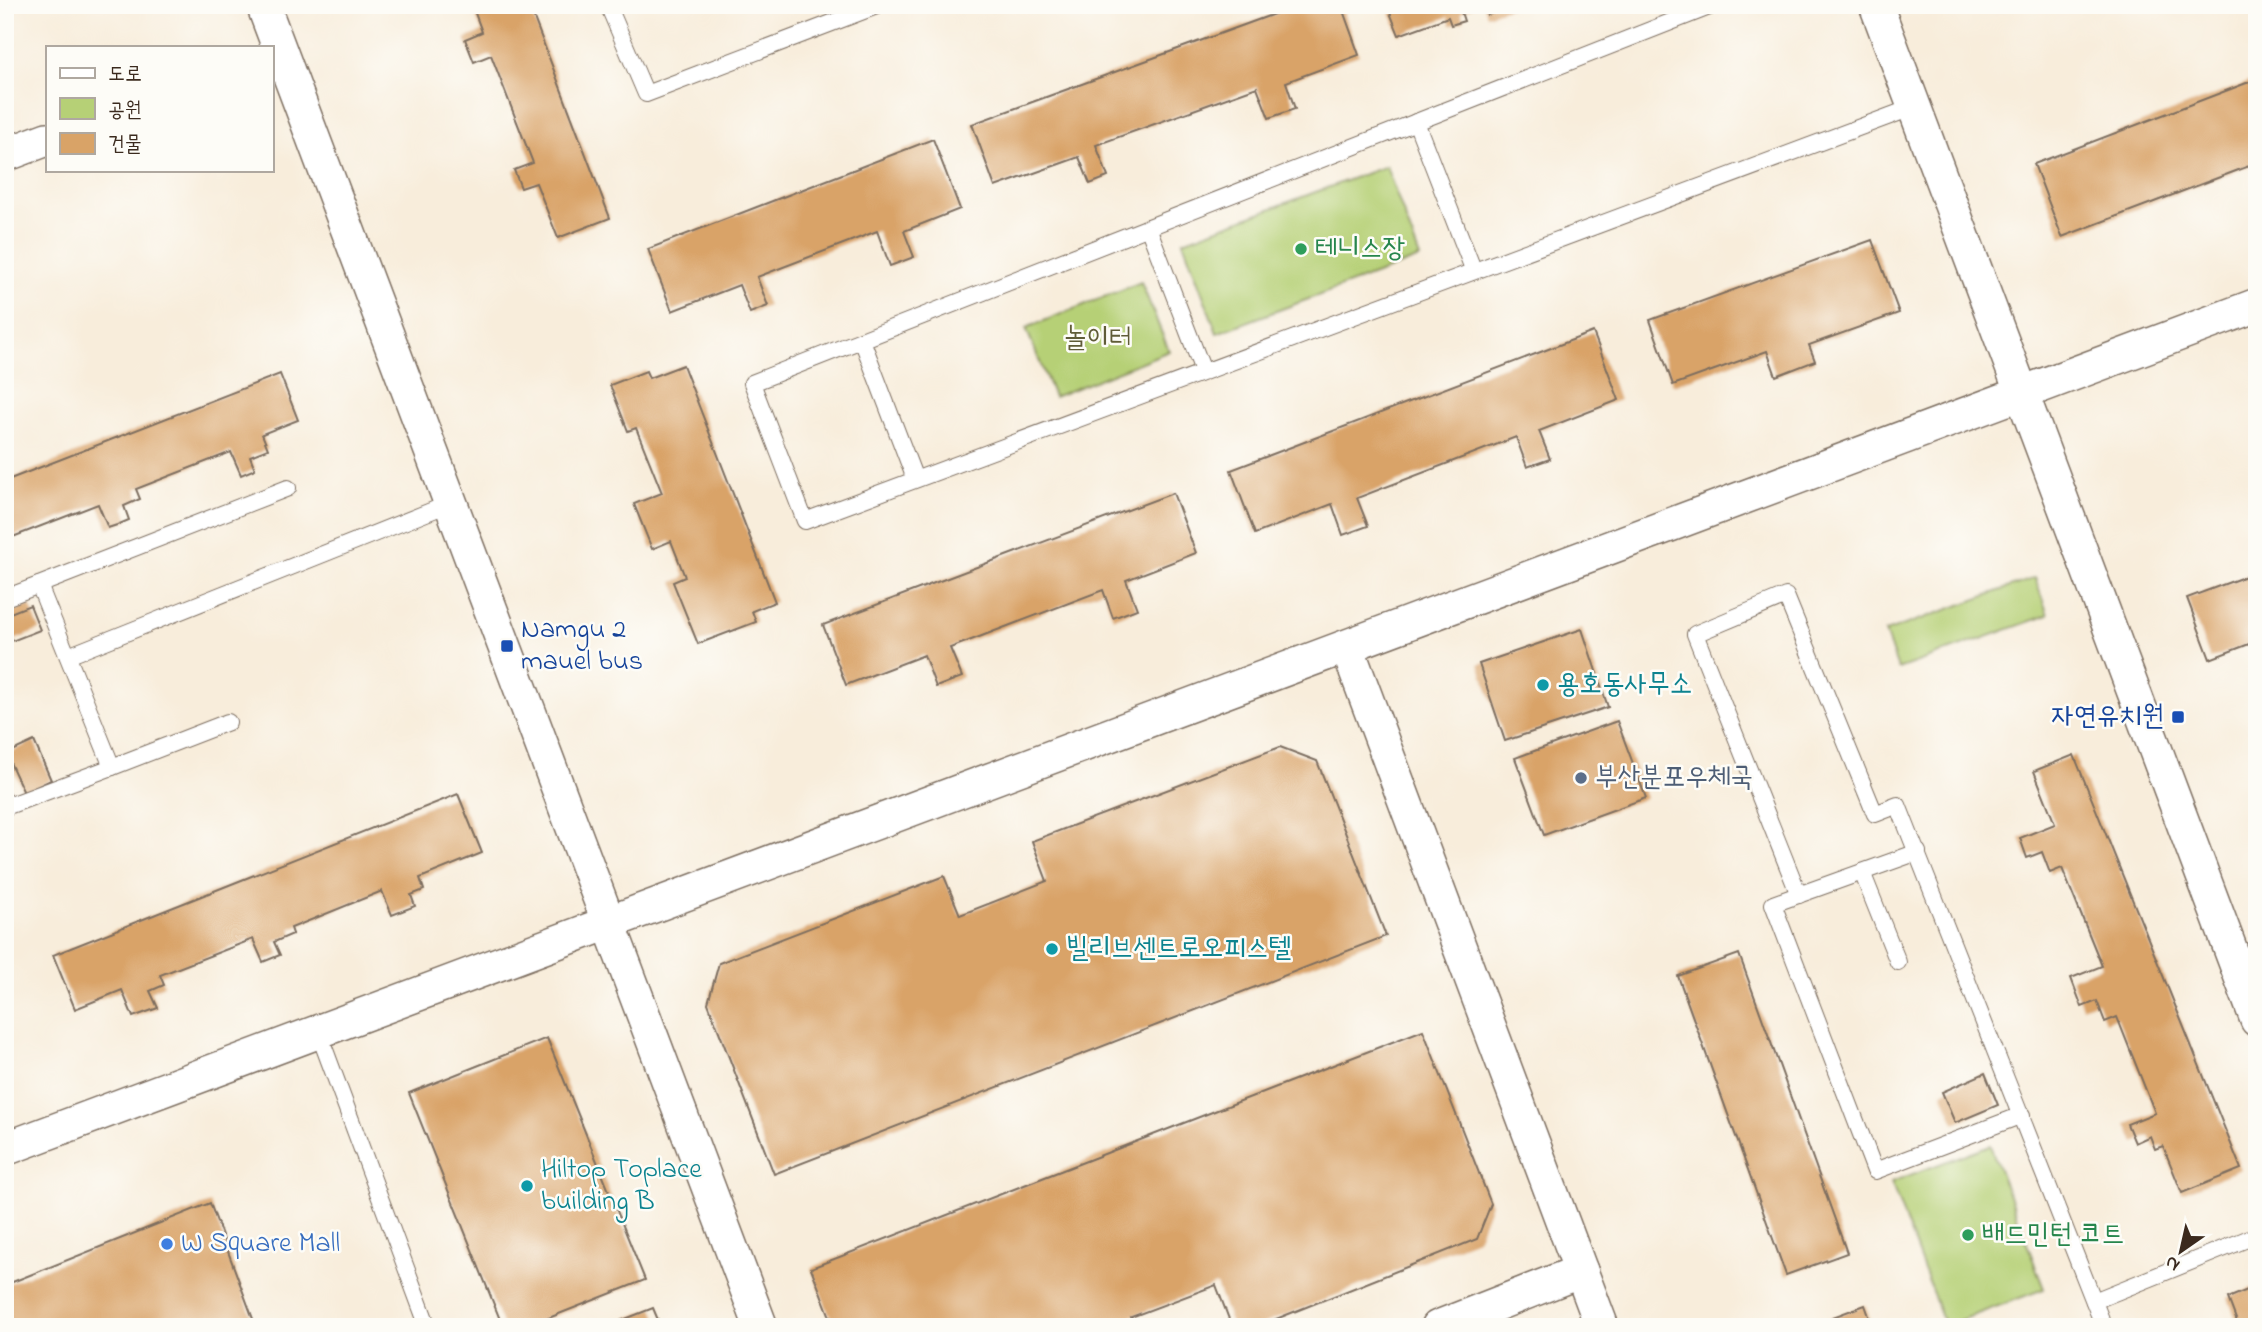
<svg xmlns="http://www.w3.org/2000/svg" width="2262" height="1332" viewBox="0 0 2262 1332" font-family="'Indie Flower','Poor Story',sans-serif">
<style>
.green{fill:#b6d076;stroke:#787d4a;stroke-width:2}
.building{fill:#d9a367}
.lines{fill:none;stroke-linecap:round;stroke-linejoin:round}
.lane-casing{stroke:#7d6e60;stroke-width:18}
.street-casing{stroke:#7d6e60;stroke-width:36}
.lane{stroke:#fff;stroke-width:16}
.street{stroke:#fff;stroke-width:33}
.leisure-dot{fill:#2e9e5b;stroke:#fdfcf7;stroke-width:2.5}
.transit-dot{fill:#1a4fb4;stroke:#fdfcf7;stroke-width:2.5}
.culture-dot{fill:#0f9aa8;stroke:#fdfcf7;stroke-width:2.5}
.service-dot{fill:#5c6f8a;stroke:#fdfcf7;stroke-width:2.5}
.shop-dot{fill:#3f7fe0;stroke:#fdfcf7;stroke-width:2.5}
.labels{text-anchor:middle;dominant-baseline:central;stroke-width:5;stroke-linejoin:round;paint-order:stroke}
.leisure-label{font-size:28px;fill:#27864d;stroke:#fdfcf7;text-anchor:start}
.park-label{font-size:28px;fill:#605c38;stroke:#fdfcf7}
.transit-label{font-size:28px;fill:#164399;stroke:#fdfcf7;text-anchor:start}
.culture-label{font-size:28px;fill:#0d838f;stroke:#fdfcf7;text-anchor:start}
.service-label{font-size:28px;fill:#4e5e75;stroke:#fdfcf7;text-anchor:start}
.shop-label{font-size:28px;fill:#366cbe;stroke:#fdfcf7;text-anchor:start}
</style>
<rect width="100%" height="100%" fill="#fdfcf7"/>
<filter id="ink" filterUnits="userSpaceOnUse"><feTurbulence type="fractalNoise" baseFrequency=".0143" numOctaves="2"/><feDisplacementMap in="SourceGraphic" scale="14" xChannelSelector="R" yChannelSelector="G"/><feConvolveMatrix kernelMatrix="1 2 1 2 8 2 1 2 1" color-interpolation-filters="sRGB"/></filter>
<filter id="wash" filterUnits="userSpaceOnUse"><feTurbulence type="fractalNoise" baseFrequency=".00686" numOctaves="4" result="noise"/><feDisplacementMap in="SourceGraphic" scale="28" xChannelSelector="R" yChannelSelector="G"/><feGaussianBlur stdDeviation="1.57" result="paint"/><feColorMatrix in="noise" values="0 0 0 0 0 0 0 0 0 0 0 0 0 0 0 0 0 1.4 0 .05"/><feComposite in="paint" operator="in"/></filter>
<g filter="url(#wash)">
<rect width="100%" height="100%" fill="#f8eddb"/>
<!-- green -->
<g class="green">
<path d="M1386,166l34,92 -203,75 -34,-92z"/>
<path d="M1141,282l28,69 -115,46 -28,-69z"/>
<path d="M2035,578l13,37 -150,54 -13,-37z"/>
<path d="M1990,1145l54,144 -99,37 -54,-144z"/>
</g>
<g id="blocks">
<!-- building -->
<g class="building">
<path d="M472,5h57l81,213 -52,20 -22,-55 -15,5 -7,-18 19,-7 -42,-108 -17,7 -9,-23 17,-7z"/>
<path d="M1299,5h42l18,50 -73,27 9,27 -26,9 -12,-31 -161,58 12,32 -18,7 -11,-27 -84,30 -23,-63z"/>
<path d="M1387,5h91l-17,7 3,9 -13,4 -3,-8 -49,18z"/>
<path d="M1483,5h31v1l-27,9z"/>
<path d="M2257,79v84l-195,74 -28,-73z"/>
<path d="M933,139l27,70 -56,22 10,26 -24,9 -13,-35 -120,46 11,29 -18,7 -11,-28 -67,26 -24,-62z"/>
<path d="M1872,240l27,73 -90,32 6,16 -39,15 -9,-25 -94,34 -23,-65z"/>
<path d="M1593,332l26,68 -80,31 11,28 -23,8 -11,-30 -159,61 11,28 -25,9 -11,-31 -77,30 -24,-64z"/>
<path d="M683,365l92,237 -23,9 4,11 -58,22 -25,-62 12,-5 -14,-36 -19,8 -18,-45 28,-11 -26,-65 -8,3 -18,-46 36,-14 3,7z"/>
<path d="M280,374l18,46 -36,14 6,15 -18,7 5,13 -14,6 -10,-23 -95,37 4,10 -16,7 5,14 -12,5 -9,3 -10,-24 -93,36v-59z"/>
<path d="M1173,493l23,60 -70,27 11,29 -24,9 -10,-28 -153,58 12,29 -26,10 -12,-32 -78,30 -23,-60z"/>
<path d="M2257,572v69l-47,18 -23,-61z"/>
<path d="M30,605l10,25 -28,11 -7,-26z"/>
<path d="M1582,629l26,78 -103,34 -26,-77z"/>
<path d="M1617,721l29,77 -102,37 -29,-77z"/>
<path d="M34,741l17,39 -27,13 -18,-39z"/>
<path d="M1280,747l37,14 69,175 -612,238 -66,-171 11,-40 225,-87 16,39 87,-34 -15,-40z"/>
<path d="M2074,755l167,414 -59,24 -19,-47 -8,3 -5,-13 -15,7 -8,-19 28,-11 -38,-96 -12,5 -8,-21 -15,6 -11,-29 31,-12 -40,-98 -12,5 -8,-21 -15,6 -7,-20 35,-14 -21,-53z"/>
<path d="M458,794l24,59 -62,25 4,12 -13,5 4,11 -23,9 -10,-24 -91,37 2,6 -19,8 6,13 -17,7 -10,-23 -93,36 4,10 -14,6 8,17 -25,9 -11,-27 -47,19 -22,-54z"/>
<path d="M1739,954l108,299 -61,22 -108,-299z"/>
<path d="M1423,1030l68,174 -14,35 -221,88h-24l-16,-42 -85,32 3,10h-300l-23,-59z"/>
<path d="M547,1038l98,242 -119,47h-23l-94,-234z"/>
<path d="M1985,1073l13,32 -43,18 -13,-31z"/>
<path d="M210,1203l46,124h-251v-42z"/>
<path d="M2257,1286v41h-18l-11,-29z"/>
<path d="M1865,1305l8,22h-49l-2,-6z"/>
<path d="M653,1308l8,19h-56z"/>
</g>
</g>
</g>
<g filter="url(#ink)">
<use href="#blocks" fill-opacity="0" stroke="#7d6e60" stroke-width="2"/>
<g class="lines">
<defs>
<g id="lane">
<path d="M608,5l38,89 233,-89"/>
<path d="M1714,5l-962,378 53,138 1109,-414"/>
<path d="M1416,122l57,147"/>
<path d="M1148,227l55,144"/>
<path d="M862,340l53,139"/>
<path d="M5,598l34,-13"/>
<path d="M68,656l383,-153"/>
<path d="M228,722l-116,45 -73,-182 249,-97"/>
<path d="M5,800l3,6 104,-39"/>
<path d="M1918,852l-145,52 102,267 147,-56"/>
<path d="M1862,872l36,90"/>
<path d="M1799,895l-104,-261 91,-38 89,218 23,-9 206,522"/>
<path d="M318,1031l110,296"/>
<path d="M2094,1301l163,-66"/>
</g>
<g id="street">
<path d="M263,5l498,1322"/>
<path d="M1876,5l381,1015"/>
<path d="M5,155l42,-16"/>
<path d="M1347,647l255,680"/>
<path d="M5,1149l2252,-844"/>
<path d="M1438,1327l143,-56"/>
</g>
</defs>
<!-- lane casing -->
<use href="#lane" class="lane-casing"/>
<!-- street casing -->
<use href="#street" class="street-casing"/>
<!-- lane -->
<use href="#lane" class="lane"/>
<!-- street -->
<use href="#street" class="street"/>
</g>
</g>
<!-- markers -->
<g class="leisure-dot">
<circle cx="1301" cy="249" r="7"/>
<circle cx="1968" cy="1235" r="7"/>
</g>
<g class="transit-dot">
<rect x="500" y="639" width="14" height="14" rx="3.5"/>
<rect x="2171" y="710" width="14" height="14" rx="3.5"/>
</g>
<g class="culture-dot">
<circle cx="1543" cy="685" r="7"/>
<circle cx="1052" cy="949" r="7"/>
<circle cx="527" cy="1186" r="7"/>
</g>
<circle class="service-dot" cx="1581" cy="778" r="7"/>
<circle class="shop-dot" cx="167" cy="1244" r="7"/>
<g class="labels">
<!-- leisure labels -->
<g class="leisure-label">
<text x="1315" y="249">테니스장</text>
<text x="1982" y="1235">배드민턴 코트</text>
</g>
<!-- park labels -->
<g class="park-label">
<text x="1098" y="339">놀이터</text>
</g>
<!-- transit labels -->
<g class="transit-label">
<text x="521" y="630">Namgu 2<tspan x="521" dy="32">mauel bus</tspan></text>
<text x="2164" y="717" text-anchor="end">자연유치원</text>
</g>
<!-- culture labels -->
<g class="culture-label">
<text x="1557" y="685">용호동사무소</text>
<text x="1066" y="949">빌리브센트로오피스텔</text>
<text x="541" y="1170">Hiltop Toplace<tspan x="541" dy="32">building B</tspan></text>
</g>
<!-- service labels -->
<g class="service-label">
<text x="1595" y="778">부산분포우체국</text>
</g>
<!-- shop labels -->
<g class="shop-label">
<text x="181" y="1244">W Square Mall</text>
</g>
</g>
<!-- margin -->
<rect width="2262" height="1332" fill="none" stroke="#fdfcf7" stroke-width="28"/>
<!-- legend -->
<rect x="46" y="46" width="228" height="126" fill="#fdfcf7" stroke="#afa8a0" stroke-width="2"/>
<rect x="60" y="68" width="35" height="10" fill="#ffffff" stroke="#afa8a0" stroke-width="2"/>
<text x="108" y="80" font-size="21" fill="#3b2a1e">도로</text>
<rect x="60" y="98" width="35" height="21" fill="#b6d076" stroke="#afa8a0" stroke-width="2"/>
<text x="108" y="116" font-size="21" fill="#3b2a1e">공원</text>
<rect x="60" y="133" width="35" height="21" fill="#d9a367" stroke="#afa8a0" stroke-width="2"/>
<text x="108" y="150" font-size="21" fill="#3b2a1e">건물</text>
<!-- north arrow -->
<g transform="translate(2181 1251) rotate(214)" stroke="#fdfcf7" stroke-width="5" paint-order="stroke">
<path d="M0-5L12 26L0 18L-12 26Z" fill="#3b2a1e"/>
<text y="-10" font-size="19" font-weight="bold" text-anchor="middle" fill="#3b2a1e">N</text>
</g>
</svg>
